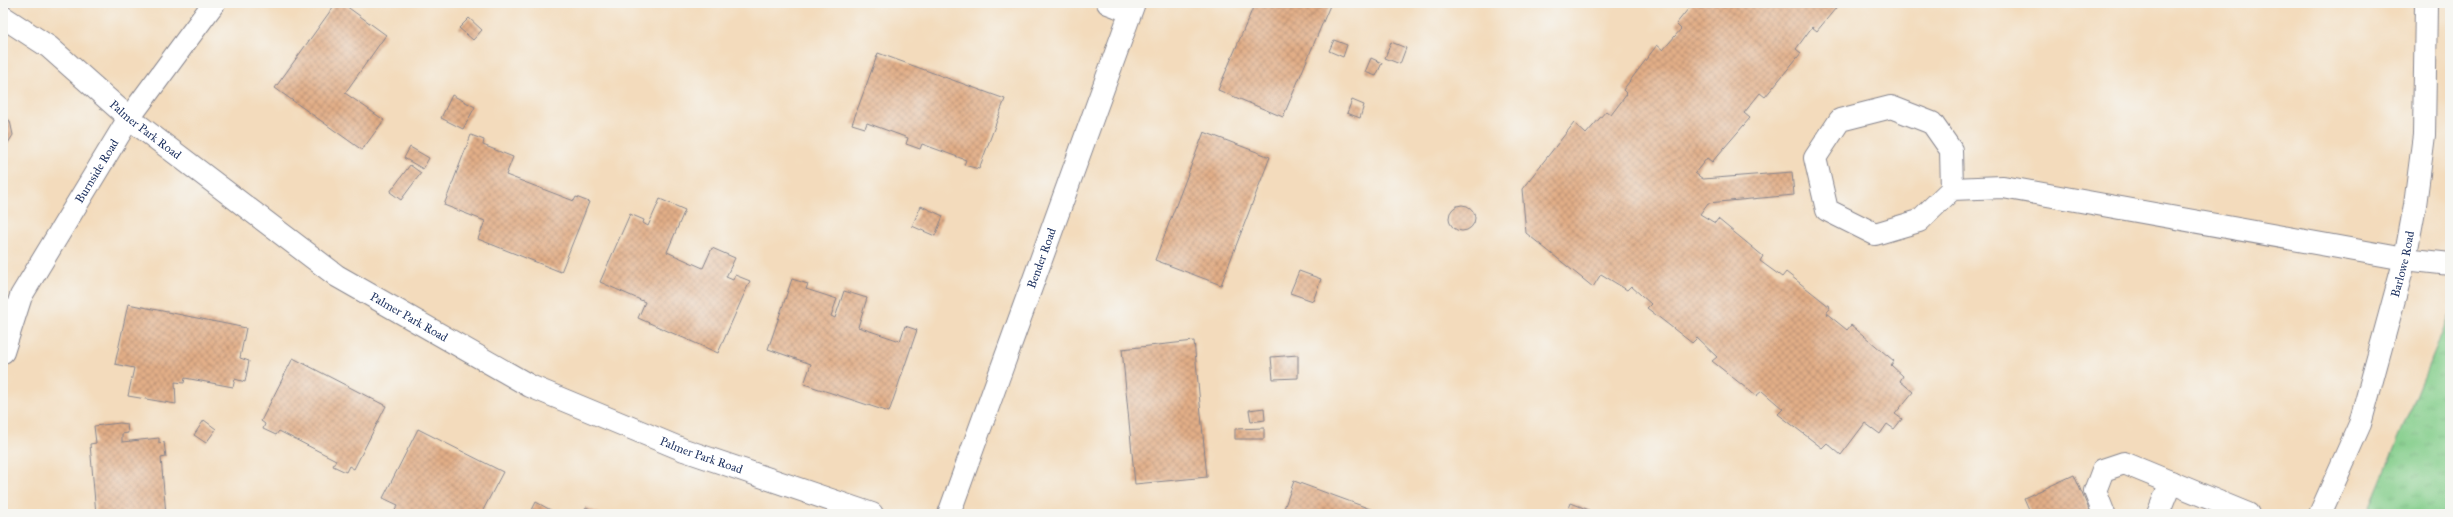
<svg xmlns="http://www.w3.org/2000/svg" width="2453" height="517" viewBox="0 0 2453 517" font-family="'IM FELL Great Primer',serif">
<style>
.grass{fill:url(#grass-tufts);stroke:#507e74}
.building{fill:url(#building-cross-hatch)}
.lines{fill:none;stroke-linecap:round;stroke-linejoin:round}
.lane-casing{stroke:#87858d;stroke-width:24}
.street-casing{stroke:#87858d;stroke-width:24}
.secondary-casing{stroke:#87858d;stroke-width:24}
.lane{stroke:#fff;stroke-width:22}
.street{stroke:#fff;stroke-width:22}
.secondary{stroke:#fff;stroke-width:22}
.labels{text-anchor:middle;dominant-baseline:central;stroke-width:4;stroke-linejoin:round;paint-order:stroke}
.street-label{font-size:12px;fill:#1b2f5e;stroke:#f6f6f2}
</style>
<defs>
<pattern id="grass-tufts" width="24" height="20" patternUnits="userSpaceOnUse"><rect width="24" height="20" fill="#84ce8b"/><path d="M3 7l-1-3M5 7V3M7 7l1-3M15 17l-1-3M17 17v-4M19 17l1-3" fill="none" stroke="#71b17a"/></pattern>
<pattern id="building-cross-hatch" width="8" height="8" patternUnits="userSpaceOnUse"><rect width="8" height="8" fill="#e2ae87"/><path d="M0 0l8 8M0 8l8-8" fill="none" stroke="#b68e72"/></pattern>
</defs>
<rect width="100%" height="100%" fill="#f6f6f2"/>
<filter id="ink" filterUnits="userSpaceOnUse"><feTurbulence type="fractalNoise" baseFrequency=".025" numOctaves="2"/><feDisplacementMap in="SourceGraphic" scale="8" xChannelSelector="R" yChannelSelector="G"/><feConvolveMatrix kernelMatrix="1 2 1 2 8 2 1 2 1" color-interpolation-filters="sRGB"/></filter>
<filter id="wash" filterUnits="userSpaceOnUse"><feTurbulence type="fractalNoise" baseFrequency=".012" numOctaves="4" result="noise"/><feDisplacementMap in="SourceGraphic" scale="16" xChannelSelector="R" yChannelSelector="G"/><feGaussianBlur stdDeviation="0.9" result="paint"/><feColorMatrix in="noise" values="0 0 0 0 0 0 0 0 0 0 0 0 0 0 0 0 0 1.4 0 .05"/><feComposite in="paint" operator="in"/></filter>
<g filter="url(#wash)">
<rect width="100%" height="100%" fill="#f3dbbc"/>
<!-- grass -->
<path class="grass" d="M2450,314v200h-83z"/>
<g id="blocks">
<!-- building -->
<g class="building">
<path d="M336,3h6l44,32 -41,58 39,27 -22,30 -87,-62z"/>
<path d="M1255,3h76l-48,114 -65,-27z"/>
<path d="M1693,3h147l-23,28 -5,-4 -16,22 5,4 -36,44 -5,-4 -16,20 6,5 -38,44 -5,-4 -12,15 8,6 89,-7 2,23 -86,8 -8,11 15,9 3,-4 45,37 -3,5 22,16 4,-5 44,35 -4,6 21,17 4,-5 43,36 -3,4 12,11 -3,5 13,11 -18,22 7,5 -8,10 -7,-5 -7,10 -15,-11 -24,32 -14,-12 -5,5 -44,-34 5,-5 -21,-18 -6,5 -44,-35 5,-4 -20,-19 -5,5 -45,-35 4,-4 -20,-18 -4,4 -26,-16 -8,13 -67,-54 -4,-44 52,-66 12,11 20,-23 5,4 16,-21 -4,-4 34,-45 6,5 18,-21 -5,-5z"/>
<path d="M469,18l13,12 -9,10 -14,-12z"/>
<path d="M1334,40l13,5 -4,12 -14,-6z"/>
<path d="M1391,42l15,6 -6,16 -15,-6z"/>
<path d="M878,53l127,46 -26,70 -15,-4 2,-5 -44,-16 -2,5 -14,-5 2,-6 -41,-15 -2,5 -13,-4z"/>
<path d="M1371,58l11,5 -6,13 -11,-4z"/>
<path d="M452,95l23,12 -12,22 -22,-11z"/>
<path d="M1352,100l12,5 -4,13 -13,-5z"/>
<path d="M3,116l7,5 3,14 -10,16z"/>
<path d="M1204,132l66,25 -49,128 -66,-25z"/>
<path d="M471,135l13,5 -1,5 30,12 -7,18 68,26 2,-4 13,5 -28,70 -83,-33 7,-18 -41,-16z"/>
<path d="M410,147l19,11 -6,11 -19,-11z"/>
<path d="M410,165l11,8 -20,27 -11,-8z"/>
<path d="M660,199l25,11 -18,42 36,16 9,-20 23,10 -9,19 7,3 2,-5 15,6 -32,72 -80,-35 7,-16 -45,-20 30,-68 14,6 -1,3 5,3z"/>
<circle cx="1462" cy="218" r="13"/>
<path d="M921,206l22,10 -8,20 -23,-10z"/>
<path d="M1299,271l22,8 -8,22 -23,-8z"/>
<path d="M792,279l16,5 -2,5 31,10 -6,17 4,2 9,-27 23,7 -9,29 42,14 5,-15 12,4 -28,82 -85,-28 7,-20 -43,-15z"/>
<path d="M128,304l118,24 -6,30 9,3 -4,21 -10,-3 -2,8 -48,-9 -1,5 -9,-1 1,22 -48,-8 6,-28 -19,-4z"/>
<path d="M1194,341l13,136 -72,7 -13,-135z"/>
<path d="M1298,355v23l-25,1 -2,-22z"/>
<path d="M293,358l93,48 -32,63 -5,-3 -3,6 -13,-6 3,-6 -57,-29 -3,4 -13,-6 2,-5 -4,-3z"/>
<path d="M1264,408l1,12 -14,2 -2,-12z"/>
<path d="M204,420l12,9 -10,14 -12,-8z"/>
<path d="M120,423l7,1 1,9 -6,1v8l37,-4v5l5,-1 2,15 -5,1 5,56h-70l-6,-70 6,-1 -2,-17z"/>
<path d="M1264,428v11h-29v-10z"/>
<path d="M418,429l85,43 -22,42h-88l5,-9 -15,-7z"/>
<path d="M2074,475l17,39h-60l-7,-16z"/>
<path d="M1294,481l90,33h-102z"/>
<path d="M536,502l22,12h-28z"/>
<path d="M1571,503l18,7 -1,4h-21z"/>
<path d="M586,507l14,7h-17z"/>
</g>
</g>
</g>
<g filter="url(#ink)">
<use href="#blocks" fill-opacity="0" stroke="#87858d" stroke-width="1"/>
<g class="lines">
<defs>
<g id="lane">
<path d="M1952,189l-1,-39 -19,-27 -41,-16 -51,13 -25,38 12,52 48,24 44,-13 33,-32 51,-2 402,72"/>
<path d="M2104,514l-9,-23 8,-21 21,-7 124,51"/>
<path d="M2158,514l13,-32"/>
</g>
<g id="street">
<path d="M1108,3l21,8"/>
<path id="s1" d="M3,17l46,30 80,71 208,158 193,110 154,64 188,64"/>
<path id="s2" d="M3,352l18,-56 108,-178 85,-115"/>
<path id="s3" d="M949,514l185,-511"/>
</g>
<g id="secondary">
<path d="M2405,259l45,5"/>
<path id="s4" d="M2320,514l40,-90 45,-165 10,-54 9,-70 2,-132"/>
</g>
</defs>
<!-- lane casing -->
<use href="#lane" class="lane-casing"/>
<!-- street casing -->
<use href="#street" class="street-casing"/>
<!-- secondary casing -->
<use href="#secondary" class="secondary-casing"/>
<!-- lane -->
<use href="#lane" class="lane"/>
<!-- street -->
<use href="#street" class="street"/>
<!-- secondary -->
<use href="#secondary" class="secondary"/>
</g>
</g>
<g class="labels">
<!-- street labels -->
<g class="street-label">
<text stroke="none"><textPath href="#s1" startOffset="182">Palmer Park Road</textPath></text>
<text stroke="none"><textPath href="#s2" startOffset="205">Burnside Road</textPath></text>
<text stroke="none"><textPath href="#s3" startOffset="272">Bender Road</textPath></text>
<text stroke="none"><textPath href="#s4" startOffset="264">Barlowe Road</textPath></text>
<text stroke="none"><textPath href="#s1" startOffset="506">Palmer Park Road</textPath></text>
<text stroke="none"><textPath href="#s1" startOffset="830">Palmer Park Road</textPath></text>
</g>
</g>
<!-- margin -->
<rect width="2453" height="517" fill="none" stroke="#f6f6f2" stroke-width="16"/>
</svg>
